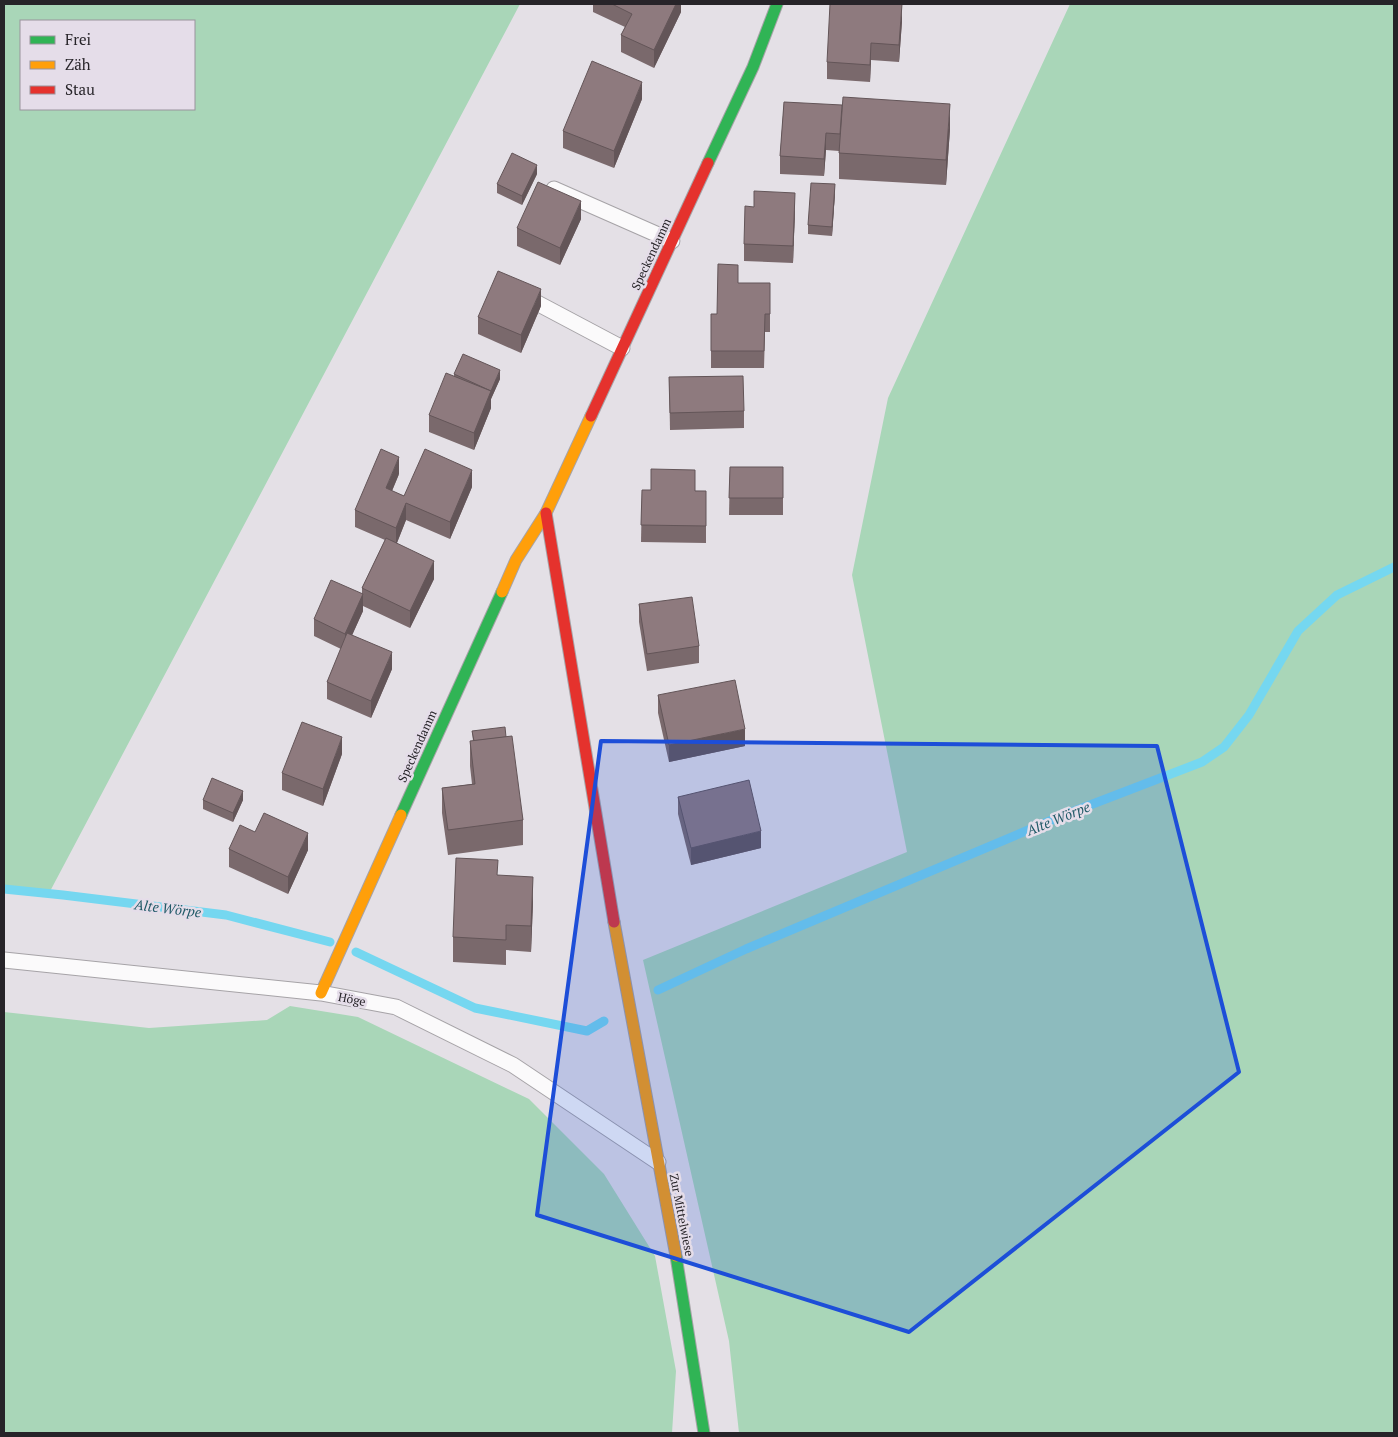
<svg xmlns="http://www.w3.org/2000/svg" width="1398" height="1437" viewBox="0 0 1398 1437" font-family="'PT Serif',serif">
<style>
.green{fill:#a9d6b8;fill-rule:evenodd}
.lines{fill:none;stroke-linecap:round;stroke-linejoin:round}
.stream{stroke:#75d7f0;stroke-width:9}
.lane-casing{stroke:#a6a3a7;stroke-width:17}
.fast-casing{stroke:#a6a3a7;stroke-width:13}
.slow-casing{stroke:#a6a3a7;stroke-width:13}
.jam-casing{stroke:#a6a3a7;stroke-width:13}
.lane{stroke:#fbfafb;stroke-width:15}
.fast{stroke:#30b455;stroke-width:11}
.slow{stroke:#ff9f0a;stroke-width:11}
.jam{stroke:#e5322d;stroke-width:11}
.wall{fill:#7a696c}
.shaded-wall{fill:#635558}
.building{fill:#8e7a7e;stroke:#635558}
.marked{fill:#1d4ed8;fill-opacity:0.2;stroke:#1d4ed8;stroke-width:4;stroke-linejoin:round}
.labels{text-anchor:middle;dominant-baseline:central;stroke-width:5;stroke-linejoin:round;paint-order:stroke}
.street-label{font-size:12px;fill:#272429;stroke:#e5dde9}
.water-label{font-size:14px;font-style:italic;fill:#215a68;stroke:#e5dde9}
</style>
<rect width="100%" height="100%" fill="#e4e0e6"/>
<!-- green -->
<g class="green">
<path d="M4,4h516l-473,893 -43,-5zM21,21h173v88h-173z"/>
<path d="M1070,4h324v1429h-655l-10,-92 -86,-381 264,-108 -55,-277 36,-177z"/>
<path d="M290,1006l68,11 171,82 75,75 51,82 21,115 -4,62h-668v-421l145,16 118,-8z"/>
</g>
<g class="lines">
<!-- stream -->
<g class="stream">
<path d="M4,889l59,6 163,20 104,27"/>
<path d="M356,952l119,56 112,23 17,-10"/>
<path d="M658,990l88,-41 318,-134 138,-53 22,-15 25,-32 49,-84 39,-36 57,-28"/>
</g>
<defs>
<g id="lane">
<path d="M554,189l118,52"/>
<path d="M522,295l100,53"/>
<path d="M4,960l317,33 75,14 117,58 145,97"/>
</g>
<g id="fast">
<path d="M708,163l45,-96 24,-63"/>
<path d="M401,815l101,-223"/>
<path d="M676,1256l28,177"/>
</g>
<g id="slow">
<path d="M502,592l14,-32 30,-47 45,-97"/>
<path d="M614,922l62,334"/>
<path d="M321,993l80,-178"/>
</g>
<g id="jam">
<path d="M591,416l117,-253"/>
<path d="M546,513l68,409"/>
</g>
</defs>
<!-- lane casing -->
<use href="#lane" class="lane-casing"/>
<!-- fast casing -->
<use href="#fast" class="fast-casing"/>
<!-- slow casing -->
<use href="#slow" class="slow-casing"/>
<!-- jam casing -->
<use href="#jam" class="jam-casing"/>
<!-- lane -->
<use href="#lane" class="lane"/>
<!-- fast -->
<use href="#fast" class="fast"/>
<!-- slow -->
<use href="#slow" class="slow"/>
<!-- jam -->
<use href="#jam" class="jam"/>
</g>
<!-- wall -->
<g class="wall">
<path d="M593,4h88v8l-27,56 -33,-16v-17l4,-8 -32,-15z"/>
<path d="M902,21l-3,41 -28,-2 -1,22 -43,-3v-17z"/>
<path d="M642,99l-28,69 -51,-20v-17z"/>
<path d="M784,102l166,27 -4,56 -107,-6v-28l-13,-1 -2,26 -44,-2v-18z"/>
<path d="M537,174l-15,31 -25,-12v-9z"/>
<path d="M835,193l-3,43 -24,-2v-9z"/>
<path d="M795,210l-2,53 -49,-2v-17z"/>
<path d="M581,219l-21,46 -43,-19v-18z"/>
<path d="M738,283h32v49h-5l-1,36h-53v-54h6z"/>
<path d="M541,306l-20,47 -43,-19v-17z"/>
<path d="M454,374l46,5 -9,20v9l-17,42 -45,-18v-17l25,-39z"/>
<path d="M669,377l75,34v17l-74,2z"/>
<path d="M730,467h53v48h-54z"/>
<path d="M399,474l-7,17 12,5 68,-9 -22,52 -44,-19 -9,23 37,36 -24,49 -47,-22v5l-11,24 40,34 -21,49 -44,-19v-17l14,-33 -27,-13v-17l48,-25v-6l23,-48 -30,-13v-17z"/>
<path d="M642,490l64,1v52l-65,-1z"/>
<path d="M639,604l60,42v17l-52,8 -8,-49z"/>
<path d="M658,695l87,51 -76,16 -11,-49z"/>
<path d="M472,731l34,6 17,83v25l-75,10 -6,-42v-25l30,-4 -2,-18v-25h3z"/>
<path d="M342,754l-19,52 -41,-16v-17z"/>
<path d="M678,797l83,51 -70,17 -13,-51z"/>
<path d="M203,800h40l-10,22 -30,-13z"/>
<path d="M255,832l53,18 -20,44 -59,-27v-18z"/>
<path d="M498,875l35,27 -2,50 -25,-2v15l-53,-3v-25z"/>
</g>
<!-- shaded-wall -->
<g class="shaded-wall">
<path d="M676,4h5v8l-27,56v-18z"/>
<path d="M902,4v17l-3,41v-17z"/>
<path d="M871,43v17l-1,22v-17z"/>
<path d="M642,82v17l-28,69v-17z"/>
<path d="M950,104v25l-4,56v-25z"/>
<path d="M826,133v17l-2,26v-17z"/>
<path d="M537,165v9l-15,31v-9z"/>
<path d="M835,184v9l-3,43v-9z"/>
<path d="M795,193v17l-2,53v-17z"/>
<path d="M581,201v18l-21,46v-17z"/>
<path d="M541,289v17l-20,47v-18z"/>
<path d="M500,370v9l-9,20v9l-17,42v-17l17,-42z"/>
<path d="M399,457v17l-13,31v-17z"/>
<path d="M472,470v17l-22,52v-17z"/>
<path d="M406,503v17l-10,25v-17z"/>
<path d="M434,561v18l-24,49v-17z"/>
<path d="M363,594v17l-18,40v-17z"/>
<path d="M392,652v17l-21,49v-17z"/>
<path d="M745,729v17l-76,16v-17z"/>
<path d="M342,737v17l-19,52v-17z"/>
<path d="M243,791v9l-10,22v-9z"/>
<path d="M761,831v17l-70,17v-17z"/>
<path d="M308,833v17l-20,44v-17z"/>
<path d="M533,877v25l-2,50v-26z"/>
</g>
<!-- building -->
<g class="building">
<path d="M612,4h64l-22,46 -33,-15 11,-21z"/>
<path d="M830,4h72l-3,41 -28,-2 -1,22 -43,-3z"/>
<path d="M592,61l50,21 -28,69 -51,-20z"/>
<path d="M843,97l107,7 -4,56 -107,-7z"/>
<path d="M784,102l58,3 -2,29 -14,-1 -2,26 -44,-3z"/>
<path d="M512,153l25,12 -15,31 -25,-12z"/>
<path d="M538,182l43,19 -21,47 -43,-20z"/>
<path d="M811,183l24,1 -3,43 -24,-2z"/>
<path d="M754,191l41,2 -2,53 -49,-2 1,-38 9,1z"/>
<path d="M718,264l20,1v18h32v31h-5l-1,37h-53v-37h6z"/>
<path d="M498,271l43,18 -20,46 -43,-18z"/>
<path d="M463,354l37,16 -9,21 -37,-17z"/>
<path d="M446,373l45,18 -17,42 -45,-18z"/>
<path d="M743,376l1,35 -74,2 -1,-36z"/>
<path d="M381,449l18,8 -13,31 18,8 21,-47 47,21 -22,52 -44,-19 -10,25 -41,-18z"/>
<path d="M730,467h53v31h-54z"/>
<path d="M651,469l44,1v21h11v35l-65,-1 1,-35h9z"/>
<path d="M386,538l48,23 -24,50 -48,-23z"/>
<path d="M331,580l32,14 -18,40 -31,-15z"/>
<path d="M692,597l7,49 -52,8 -8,-50z"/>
<path d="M347,633l45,19 -21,49 -44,-19z"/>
<path d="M735,680l10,49 -76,16 -11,-50z"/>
<path d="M302,722l40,15 -19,52 -41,-16z"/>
<path d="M505,727l1,10 -32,4 -2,-10z"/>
<path d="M512,736l11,84 -75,10 -6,-42 33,-4 -5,-43z"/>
<path d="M212,778l31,13 -10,22 -30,-13z"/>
<path d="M749,780l12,51 -70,17 -13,-51z"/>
<path d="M264,813l44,20 -20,44 -59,-28 11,-24 15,7z"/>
<path d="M456,858l42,2 -1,15 36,2 -2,49 -25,-1v15l-53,-3z"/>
</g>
<!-- marked area -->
<path class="marked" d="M601,741l556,5 82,326 -330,260 -372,-117z"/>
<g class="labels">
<!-- street labels -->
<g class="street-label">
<text transform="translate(651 254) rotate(-65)">Speckendamm</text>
<text transform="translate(417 746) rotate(-66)">Speckendamm</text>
<text transform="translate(352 999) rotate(11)">Höge</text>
<text transform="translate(682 1215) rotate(79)">Zur Mittelwiese</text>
</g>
<!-- water labels -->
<g class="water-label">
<text transform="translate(1058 818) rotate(-22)">Alte Wörpe</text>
<text transform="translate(168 908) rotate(7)">Alte Wörpe</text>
</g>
</g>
<!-- border -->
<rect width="1398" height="1437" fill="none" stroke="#272429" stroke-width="10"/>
<!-- legend -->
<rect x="20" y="20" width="175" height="90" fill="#e5dde9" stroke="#99939c"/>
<rect x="30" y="36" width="25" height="8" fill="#30b455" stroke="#99939c"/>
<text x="65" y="45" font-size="15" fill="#272429">Frei</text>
<rect x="30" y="61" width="25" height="8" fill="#ff9f0a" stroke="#99939c"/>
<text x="65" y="70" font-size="15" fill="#272429">Zäh</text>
<rect x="30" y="86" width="25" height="8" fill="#e5322d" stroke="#99939c"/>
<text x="65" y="95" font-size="15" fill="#272429">Stau</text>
</svg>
